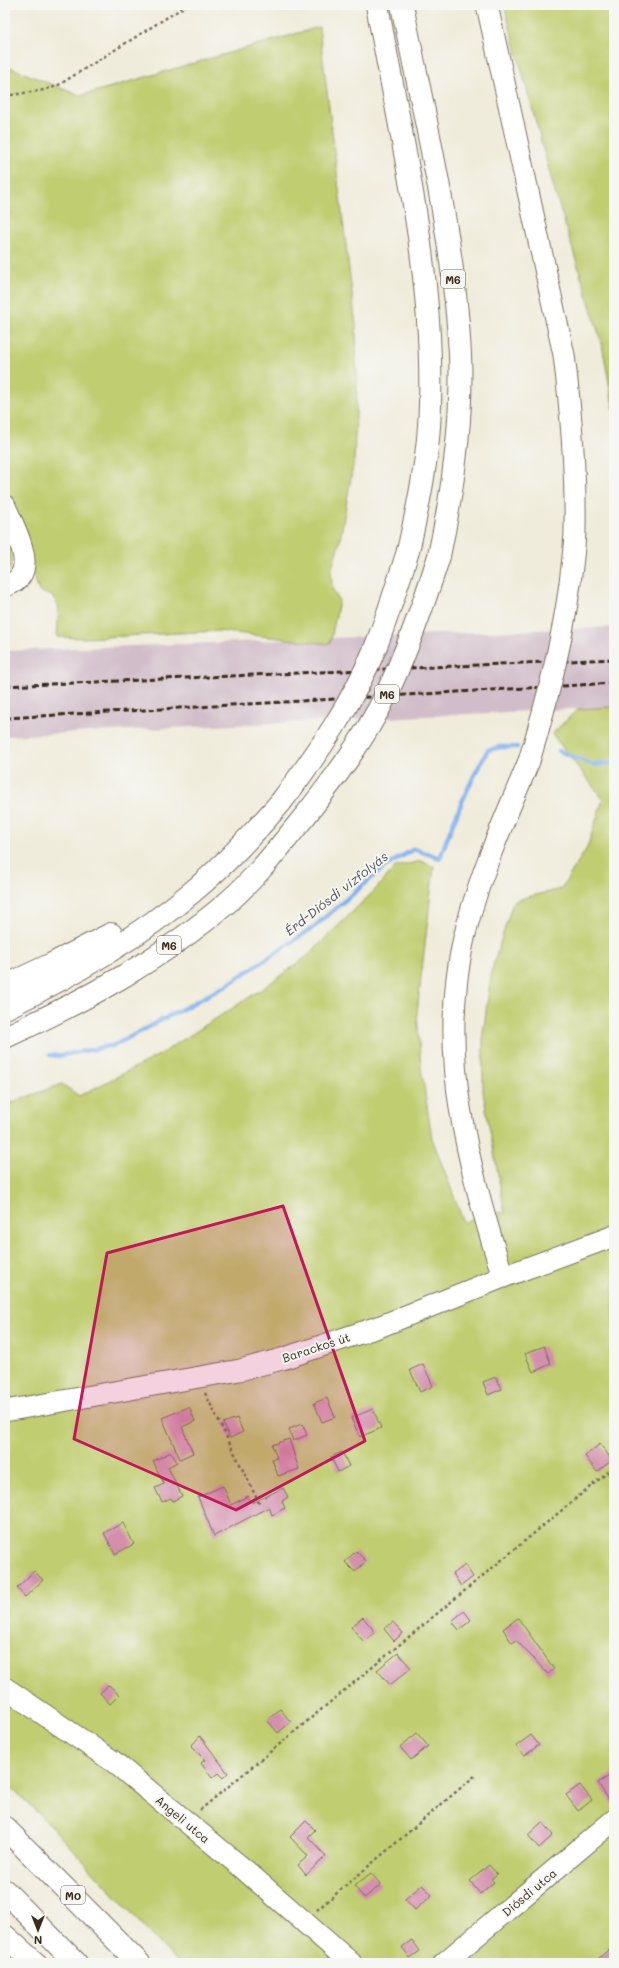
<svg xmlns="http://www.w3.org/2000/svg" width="619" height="1968" viewBox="0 0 619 1968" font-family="Mali,sans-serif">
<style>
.industrial{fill:#d1bdc9}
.green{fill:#c0cd6f;stroke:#7e7c46}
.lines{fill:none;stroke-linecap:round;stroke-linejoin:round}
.stream{stroke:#80b1ec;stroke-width:4.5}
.building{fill:#d38fac}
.minor-casing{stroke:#7a6e60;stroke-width:23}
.highway-casing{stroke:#7a6e60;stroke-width:24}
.path{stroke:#7a6e60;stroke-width:2.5;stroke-dasharray:3 3;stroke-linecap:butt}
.minor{stroke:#fff;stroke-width:21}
.highway{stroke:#fff;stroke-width:22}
.rail{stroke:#3b2a1e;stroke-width:3;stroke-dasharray:6 3;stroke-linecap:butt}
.minor-bridge-casing{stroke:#7a6e60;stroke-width:23;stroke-linecap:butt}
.highway-bridge-casing{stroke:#7a6e60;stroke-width:24;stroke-linecap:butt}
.minor-bridge{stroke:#fff;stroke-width:21}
.highway-bridge{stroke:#fff;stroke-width:22}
.marked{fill:#c2185b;fill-opacity:0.2;stroke:#c2185b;stroke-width:3;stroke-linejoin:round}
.labels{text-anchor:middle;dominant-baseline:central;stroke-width:4;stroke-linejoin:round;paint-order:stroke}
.shield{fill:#f6f6f2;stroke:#73675e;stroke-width:1}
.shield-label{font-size:11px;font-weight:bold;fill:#3b2a1e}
.street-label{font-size:12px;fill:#3b2a1e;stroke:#f6f6f2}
.water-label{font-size:13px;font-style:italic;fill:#50525c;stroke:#f6f6f2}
</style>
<rect width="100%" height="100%" fill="#f6f6f2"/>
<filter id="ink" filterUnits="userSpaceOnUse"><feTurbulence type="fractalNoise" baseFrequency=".025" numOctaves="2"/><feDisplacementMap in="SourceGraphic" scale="8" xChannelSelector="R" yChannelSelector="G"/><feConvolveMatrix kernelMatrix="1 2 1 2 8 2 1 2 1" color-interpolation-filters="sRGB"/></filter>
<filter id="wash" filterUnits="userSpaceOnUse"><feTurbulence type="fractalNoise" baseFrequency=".012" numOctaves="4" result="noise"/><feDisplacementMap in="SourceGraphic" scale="16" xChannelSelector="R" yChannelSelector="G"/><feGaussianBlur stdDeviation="0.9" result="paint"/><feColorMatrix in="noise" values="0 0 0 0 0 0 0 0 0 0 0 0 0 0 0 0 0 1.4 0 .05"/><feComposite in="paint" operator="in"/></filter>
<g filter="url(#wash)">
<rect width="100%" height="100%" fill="#f0ecdb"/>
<!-- industrial -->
<path class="industrial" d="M614,627v80l-609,29v-85z"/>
<!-- green -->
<g class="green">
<path d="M504,5h110v406l-12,-67 -47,-152z"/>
<path d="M319,27l37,299 1,64 -3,70 -14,80 -9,31 1,17 7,13 -9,43 -112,-13 -133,7 -28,-1 2,-30 -7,-11 -13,-5 -34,-93v-433l75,31z"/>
<path d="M5,530c6,14 11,32 0,46z"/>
<path d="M614,707v1256h-436l-131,-141 -42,-41v-676l57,-21 17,12 80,-41 100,-64 46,-33 71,-69 19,-22 27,-6 12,6 -17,145 4,56 11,70 32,85c16,-9 22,-11 41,-10l-22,-121v-59l9,-64 21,-67 14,-5 34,-8 26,-41 16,-49 -51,-65 26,-25z"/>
<path d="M5,1949l15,14h-15z"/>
</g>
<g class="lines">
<!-- stream -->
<g class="stream">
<path d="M559,751l34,14 21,-2"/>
<path d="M50,1055l8,1 57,-11 112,-60 87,-58 69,-59 31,-19 26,9c13,-37 28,-74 48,-108l13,-3h16"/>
<path d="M612,1224l2,-1"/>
</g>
</g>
<g id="blocks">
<!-- building -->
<g class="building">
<path d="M544,1346l7,18 -18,8 -8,-18z"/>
<path d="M423,1364l10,22 -13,6 -10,-22z"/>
<path d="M496,1377l6,12 -14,6 -5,-13z"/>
<path d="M327,1398l8,19 -13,5 -8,-19z"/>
<path d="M189,1407l6,14 -13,6 11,26 -13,6 -18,-41z"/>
<path d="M373,1409l8,19 -21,9 -9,-19z"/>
<path d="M237,1418l6,14 -13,6 -7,-15z"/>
<path d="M302,1424l5,11 -14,6 -4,-12z"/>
<path d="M289,1439l10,30 -21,7 -6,-17 5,-1 -5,-13z"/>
<path d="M600,1444l12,16 -15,12 -12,-16z"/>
<path d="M171,1452l6,10 -9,5 14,29 -9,5 -2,-3 -9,4 -7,-14 9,-4 -11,-23z"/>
<path d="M342,1452l7,14 -11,6 -7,-15z"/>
<path d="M223,1486l8,19 17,-9 4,7 31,-15 5,9 -6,4 3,7 -13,7 -3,-8 -55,29 -16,-39z"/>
<path d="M123,1523l11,21 -19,10 -11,-21z"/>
<path d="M356,1551l10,10 -11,11 -10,-10z"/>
<path d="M465,1565l8,12 -12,9 -8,-12z"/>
<path d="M34,1571l9,9 -18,17 -8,-9z"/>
<path d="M464,1611l7,9 -12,10 -7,-9z"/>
<path d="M363,1617l12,15 -11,10 -13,-15z"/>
<path d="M518,1618l36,51 -6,5 -32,-34 -4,3 -9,-14z"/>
<path d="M393,1622l10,11 -9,8 -10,-12z"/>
<path d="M398,1653l13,15 -21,17 -13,-15z"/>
<path d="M109,1685l10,10 -9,9 -10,-11z"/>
<path d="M280,1709l11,13 -13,11 -11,-13z"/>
<path d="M417,1733l11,13 -17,14 -11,-13z"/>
<path d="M531,1735l8,10 -15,11 -8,-10z"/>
<path d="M200,1736l28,37 -5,5 -5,-5 -6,5 -11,-15 4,-3 -14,-14z"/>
<path d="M614,1773v35l-16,-25z"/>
<path d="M580,1785l12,15 -14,11 -12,-16z"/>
<path d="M306,1821l9,9 -7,7 18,19 -20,19 -8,-10 10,-9 -18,-19z"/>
<path d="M542,1822l11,13 -14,13 -11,-13z"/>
<path d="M489,1865l8,9 -6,5 3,3 -14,12 -10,-13z"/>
<path d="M371,1873l10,12 -17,13 -10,-12z"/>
<path d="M422,1885l10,10 -17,15 -10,-11z"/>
<path d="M412,1940l8,11 -10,7 -8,-11z"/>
<path d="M614,1945v18h-21z"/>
</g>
</g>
</g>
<g filter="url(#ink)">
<use href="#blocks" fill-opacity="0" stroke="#7a6e60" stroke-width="1"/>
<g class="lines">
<defs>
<g id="minor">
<path d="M487,5l77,350c7,57 12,115 11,173 0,18 -3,37 -5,55"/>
<path d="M5,506c9,22 38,70 0,80"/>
<path d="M503,1277c-35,-113 -66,-221 -39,-339 14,-61 41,-119 65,-177"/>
<path d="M5,1411l235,-41 42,-11 99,-33 122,-49 111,-41"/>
<path d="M5,1688l109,74 132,109 105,92"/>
<path d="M444,1963l170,-143"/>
</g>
<g id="highway">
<path d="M377,5c24,132 57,265 53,400 -1,50 -11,98 -22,146"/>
<path d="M402,5c23,115 52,232 58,349 3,68 -7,136 -21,202"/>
<path d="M5,986l47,-22 59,-30"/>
<path d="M5,1008c66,-32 130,-68 186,-115 33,-27 62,-59 90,-91"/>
<path d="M5,1037c79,-36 157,-78 223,-135 29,-25 53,-57 77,-86"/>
<path d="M5,1828l134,135"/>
<path d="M5,1891l71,72"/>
<path d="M5,1936l30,27"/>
</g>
</defs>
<!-- minor casing -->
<use href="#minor" class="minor-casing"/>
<!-- highway casing -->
<use href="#highway" class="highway-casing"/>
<!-- path -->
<g class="path">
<path d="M5,96l39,-6 13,-4 130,-81"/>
<path d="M205,1393l55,112"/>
<path d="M200,1810l414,-343"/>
<path d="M317,1910l160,-136"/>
</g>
<!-- minor -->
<use href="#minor" class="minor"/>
<!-- highway -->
<use href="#highway" class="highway"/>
<!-- rail -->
<g class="rail">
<path d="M5,686l609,-27"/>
<path d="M5,718l609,-35"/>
</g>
<defs>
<path id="minor-bridge" d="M529,761c18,-59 33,-117 41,-178"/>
<g id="highway-bridge">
<path d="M281,802c36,-48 72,-99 95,-156 12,-31 22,-63 32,-95"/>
<path d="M305,816c30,-38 60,-78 81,-121 22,-45 38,-92 53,-139"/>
</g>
</defs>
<!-- minor-bridge casing -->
<use href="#minor-bridge" class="minor-bridge-casing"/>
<!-- highway-bridge casing -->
<use href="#highway-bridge" class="highway-bridge-casing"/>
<!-- minor-bridge -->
<use href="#minor-bridge" class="minor-bridge"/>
<!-- highway-bridge -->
<use href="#highway-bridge" class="highway-bridge"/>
</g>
</g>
<!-- marked area -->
<path class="marked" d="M283,1206l82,235 -129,69 -162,-71 33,-186z"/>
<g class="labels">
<!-- shield labels -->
<g class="shield">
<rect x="441" y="270" width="24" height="18" rx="3"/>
<rect x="375" y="685" width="24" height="18" rx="3"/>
<rect x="157" y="936" width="24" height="18" rx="3"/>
<rect x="61" y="1886" width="24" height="18" rx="3"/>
</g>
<g class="shield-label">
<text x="453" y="279">M6</text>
<text x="387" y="694">M6</text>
<text x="169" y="945">M6</text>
<text x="73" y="1895">M0</text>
</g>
<!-- street labels -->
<g class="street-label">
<text transform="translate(316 1347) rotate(-18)">Barackos út</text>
<text transform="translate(183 1819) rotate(40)">Angeli utca</text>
<text transform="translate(529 1892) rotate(-40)">Diósdi utca</text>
</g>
<!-- water labels -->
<g class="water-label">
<text transform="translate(336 893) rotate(-38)">Érd-Diósdi vízfolyás</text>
</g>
</g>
<!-- margin -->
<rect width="619" height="1968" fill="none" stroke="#f6f6f2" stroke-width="20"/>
<!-- north arrow -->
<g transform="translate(38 1930) rotate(180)" stroke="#f6f6f2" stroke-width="3" paint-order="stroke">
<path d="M0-3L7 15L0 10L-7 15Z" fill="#3b2a1e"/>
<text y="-6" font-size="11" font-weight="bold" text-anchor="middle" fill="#3b2a1e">N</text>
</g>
</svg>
